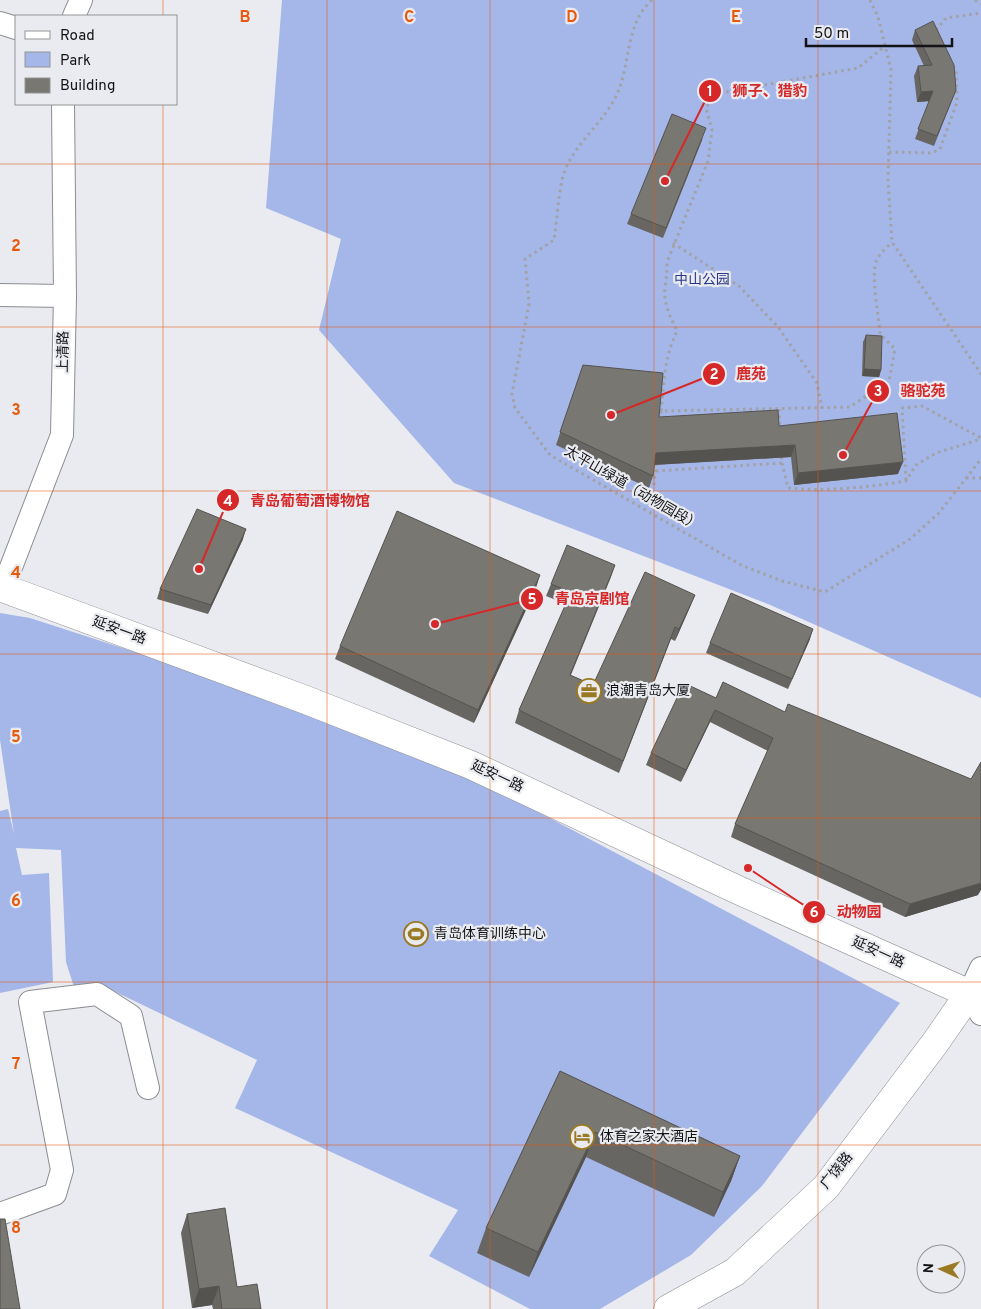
<svg xmlns="http://www.w3.org/2000/svg" width="981" height="1309" viewBox="0 0 981 1309" font-family="Overpass,'Noto Sans SC',sans-serif">
<style>
.green{fill:#a5b6e9}
.lines{fill:none;stroke-linecap:round;stroke-linejoin:round}
.minor-casing{stroke:#8b8d91;stroke-width:24}
.tertiary-casing{stroke:#8b8d91;stroke-width:29}
.secondary-casing{stroke:#8b8d91;stroke-width:29}
.path{stroke:#a0a2a6;stroke-width:3;stroke-dasharray:2.5 4;stroke-linecap:butt}
.minor{stroke:#fff;stroke-width:22}
.tertiary{stroke:#fff;stroke-width:28}
.secondary{stroke:#fff;stroke-width:28}
.wall{fill:#686662}
.shaded-wall{fill:#555350}
.building{fill:#797772;stroke:#555350}
.grid{fill:none;stroke:#e8590c;stroke-width:1;stroke-opacity:0.55}
.labels{text-anchor:middle;dominant-baseline:central;stroke-width:4.5;stroke-linejoin:round;paint-order:stroke}
.park-label{font-size:14px;fill:#293989;stroke:#e9ebf0}
.street-label{font-size:14px;fill:#131315;stroke:#e9ebf0}
.poi-label{font-size:14px;fill:#131315;stroke:#e9ebf0;text-anchor:start}
.grid-label{font-size:16px;text-anchor:middle;font-weight:bold;fill:#e8590c;stroke:#e9ebf0;stroke-width:4.5;stroke-linejoin:round;paint-order:stroke}
.leader{fill:none;stroke:#d62828;stroke-width:2}
.callout-dot{fill:#d62828;stroke:#e9ebf0;stroke-width:2}
.mark-label{font-size:15px;text-anchor:middle;font-weight:bold;fill:#fff}
.callout-label{font-size:15px;text-anchor:middle;font-weight:bold;fill:#d62828;stroke:#e9ebf0;stroke-width:4.5;stroke-linejoin:round;paint-order:stroke}
</style>
<rect width="100%" height="100%" fill="#e9ebf0"/>
<!-- green -->
<g class="green">
<path d="M282,0h699v698l-213,-94 -314,-121 -135,-153 22,-91 -75,-31z"/>
<path d="M0,613l30,5 182,59 256,98 432,228 -138,183 -71,69 -91,54h-70l-101,-53 29,-46 -223,-102 22,-48 -160,-77 -23,4 -8,-25 -5,-112 -45,-2 6,27 27,-2 4,109 -53,11v-182l8,-2 6,25 -14,-94z"/>
</g>
<g class="lines">
<defs>
<g id="minor">
<path d="M74,16l7,-16"/>
<path d="M0,23l16,5"/>
<path d="M0,295l65,1"/>
<path d="M3,588l59,-153 3,-139 -2,-192"/>
<path d="M981,968l-12,26 12,20"/>
<path d="M0,1214l55,-20 7,-24 -32,-168 67,-8 34,22 17,72"/>
</g>
<path id="tertiary" d="M668,1309l67,-37 91,-85 109,-144 34,-49"/>
<path id="secondary" d="M0,587l306,113 165,65 267,125 243,109"/>
</defs>
<!-- minor casing -->
<use href="#minor" class="minor-casing"/>
<!-- tertiary casing -->
<use href="#tertiary" class="tertiary-casing"/>
<!-- secondary casing -->
<use href="#secondary" class="secondary-casing"/>
<!-- path -->
<g class="path">
<path d="M652,0c-27,24 -21,63 -35,94 -14,31 -47,52 -55,86 -4,19 -5,41 -8,60l-29,19 4,45 -17,90 3,14 35,47 191,110 41,16 43,11 85,-53 29,-26 42,-54"/>
<path d="M870,0l8,17 13,53 -3,110 4,62 89,132"/>
<path d="M975,0l6,4"/>
<path d="M936,30l10,-12 35,-5"/>
<path d="M889,152l43,1 8,-4 17,-47 -1,-29 -2,-6"/>
<path d="M673,243l66,43 39,41 39,56 5,25"/>
<path d="M779,409l1,20"/>
<path d="M661,411c4,-31 2,-50 16,-80 -6,-12 -14,-29 -12,-42 1,-10 2,-17 2,-27l41,-101 4,-31 -6,-22 9,-14 143,-26 27,-22"/>
<path d="M660,420l1,-9 189,-4 39,-26 6,-32 -15,-15c-1,-18 -10,-61 -3,-74 3,-7 10,-13 15,-18"/>
<path d="M782,463l6,25c38,4 80,-1 118,-7l10,-16 20,-12 45,-14"/>
<path d="M656,471l126,-8 -1,-8"/>
<path d="M966,478h15"/>
<path d="M906,480l-4,-72 20,-2 59,32"/>
<path d="M654,485l2,-24"/>
</g>
<!-- minor -->
<use href="#minor" class="minor"/>
<!-- tertiary -->
<use href="#tertiary" class="tertiary"/>
<!-- secondary -->
<use href="#secondary" class="secondary"/>
</g>
<!-- wall -->
<g class="wall">
<path d="M915,30l41,60 -22,56 -19,-7 14,-38 -12,1 -3,-26 4,-10h6l-12,-26z"/>
<path d="M703,138l-40,100 -36,-14 4,-10z"/>
<path d="M866,335l15,35 -2,7 -17,-1 1,-34z"/>
<path d="M583,365l76,52 120,9 119,48 -104,11 -3,-28 -137,8 -1,11 -4,12 -93,-43z"/>
<path d="M243,539l-35,75 -51,-15 3,-10z"/>
<path d="M615,565l-45,110 23,10 102,-90 -5,12 -15,34 -4,-2 -52,134 -104,-50 4,-13 47,-106 -20,-8 5,-12z"/>
<path d="M536,588l-62,135 -139,-64 5,-13z"/>
<path d="M810,639l-22,50 -82,-36 4,-10z"/>
<path d="M723,682l255,213 -73,22 -174,-80 4,-13 33,-73 -58,-29 -29,60 -35,-17 5,-12 65,-55z"/>
<path d="M560,1071l180,85 -9,25 -17,36 -128,-60 -57,120 -52,-24 9,-25z"/>
<path d="M187,1214l50,73 24,22h-48l-1,-4 -20,3 -11,-75z"/>
</g>
<!-- shaded-wall -->
<g class="shaded-wall">
<path d="M933,91l-3,10 -13,1 4,-10z"/>
<path d="M864,369l17,1 -2,7 -17,-1z"/>
<path d="M795,445l-4,12 -140,8 5,-12z"/>
<path d="M903,462l-5,12 -104,11 4,-12z"/>
<path d="M246,529l-3,10 -35,75 3,-9z"/>
<path d="M615,565l-4,12 -45,110 4,-12z"/>
<path d="M540,575l-4,13 -62,135 4,-13z"/>
<path d="M695,595l-5,12 -15,34 4,-12z"/>
<path d="M813,629l-3,10 -22,50 4,-10z"/>
<path d="M715,710l-5,12 -29,60 5,-12z"/>
<path d="M981,883v7l-3,5 -73,22 5,-13z"/>
<path d="M595,1132l-9,25 -57,120 9,-25z"/>
<path d="M740,1156l-9,25 -17,36 9,-25z"/>
<path d="M219,1286l-7,19 -20,3 7,-19z"/>
</g>
<!-- building -->
<g class="building">
<path d="M933,21l21,44 2,25 -19,46 -19,-7 15,-38 -12,1 -3,-26 14,-1 -17,-35z"/>
<path d="M672,114l34,14 -40,100 -35,-14z"/>
<path d="M866,335l16,1 -1,34 -17,-1z"/>
<path d="M583,365l80,8 -4,44 119,-7 1,16 118,-13 6,49 -105,11 -3,-28 -139,8 -3,23 -93,-44z"/>
<path d="M197,509l49,20 -35,76 -51,-16z"/>
<path d="M397,511l143,64 -62,135 -138,-64z"/>
<path d="M567,545l48,20 -45,110 23,10 52,-113 50,23 -16,34 -4,-2 -52,134 -104,-51 52,-118 -20,-8z"/>
<path d="M731,593l82,36 -21,50 -82,-36z"/>
<path d="M723,682l62,30 3,-8 183,75 10,-17v121l-71,21 -175,-80 38,-86 -58,-28 -29,60 -35,-17 33,-70 32,15z"/>
<path d="M560,1071l180,85 -17,36 -128,-60 -57,120 -52,-24z"/>
<path d="M225,1208l12,79 20,-3 4,25h-39l-3,-23 -20,3 -12,-75z"/>
<path d="M0,1219h5l15,90h-20z"/>
</g>
<!-- grid -->
<path class="grid" d="M163,0v16M327,0v1309M490,0v1309M654,0v1309M818,0v1309M163,104v1205M0,164h981M0,327h981M0,491h981M0,654h981M0,818h981M0,982h981M0,1145h981"/>
<!-- icons -->
<defs>
<symbol id="office-ring" viewBox="-11 -11 22 22"><circle r="9.5" fill="#e9ebf0" stroke="#9a7923" stroke-width="1.5"/><path d="M-6-3h4V-5.5h4V-3h4V5H-6ZM-1-4.5V-3h2v-1.5ZM-6 0V1H6V0Z" fill="#9a7923"/></symbol>
<symbol id="stadium-ring" viewBox="-11 -11 22 22"><circle r="9.5" fill="#e9ebf0" stroke="#9a7923" stroke-width="1.5"/><path d="M0-5a6.5 5 0 1 0 0 10a6.5 5 0 1 0 0-10ZM-3.5-1.8h7v3.6h-7Z" fill="#9a7923"/></symbol>
<symbol id="hotel-ring" viewBox="-11 -11 22 22"><circle r="9.5" fill="#e9ebf0" stroke="#9a7923" stroke-width="1.5"/><path d="M-6-4.5h1.5V1H6V5H4.5V3h-9V5H-6ZM-4 0a1.8 1.8 0 1 1 3.6 0ZM.5 0V-2.5h3Q6-2.5 6 0Z" fill="#9a7923"/></symbol>
</defs>
<g fill-rule="evenodd">
<use href="#office-ring" x="575" y="677" width="28" height="28"/>
<use href="#stadium-ring" x="402" y="920" width="28" height="28"/>
<use href="#hotel-ring" x="568" y="1123" width="28" height="28"/>
</g>
<g class="labels">
<!-- park labels -->
<g class="park-label">
<text x="702" y="280">中山公园</text>
</g>
<!-- street labels -->
<g class="street-label">
<text transform="translate(64 352) rotate(-89)">上清路</text>
<text transform="translate(632 489) rotate(30)">太平山绿道（动物园段）</text>
<text transform="translate(119 631) rotate(20)">延安一路</text>
<text transform="translate(497 777) rotate(25)">延安一路</text>
<text transform="translate(878 953) rotate(24)">延安一路</text>
<text transform="translate(837 1171) rotate(-51)">广饶路</text>
</g>
<!-- poi labels -->
<g class="poi-label">
<text x="606" y="691">浪潮青岛大厦</text>
<text x="434" y="934">青岛体育训练中心</text>
<text x="600" y="1137">体育之家大酒店</text>
</g>
</g>
<g class="grid-label">
<text x="245" y="22">B</text>
<text x="409" y="22">C</text>
<text x="572" y="22">D</text>
<text x="736" y="22">E</text>
<text x="16" y="251">2</text>
<text x="16" y="415">3</text>
<text x="16" y="578">4</text>
<text x="16" y="742">5</text>
<text x="16" y="906">6</text>
<text x="16" y="1069">7</text>
<text x="16" y="1233">8</text>
</g>
<!-- callouts -->
<path class="leader" d="M665 181L710 91M611 415L714 374M843 455L878 391M199 569L228 500M435 624L532 599M748 868L814 912"/>
<g class="callout-dot">
<circle cx="665" cy="181" r="5"/>
<circle cx="611" cy="415" r="5"/>
<circle cx="843" cy="455" r="5"/>
<circle cx="199" cy="569" r="5"/>
<circle cx="435" cy="624" r="5"/>
<circle cx="748" cy="868" r="5"/>
<circle cx="710" cy="91" r="12"/>
<circle cx="714" cy="374" r="12"/>
<circle cx="878" cy="391" r="12"/>
<circle cx="228" cy="500" r="12"/>
<circle cx="532" cy="599" r="12"/>
<circle cx="814" cy="912" r="12"/>
</g>
<g class="mark-label">
<text x="710" y="96">1</text>
<text x="714" y="379">2</text>
<text x="878" y="396">3</text>
<text x="228" y="506">4</text>
<text x="532" y="604">5</text>
<text x="814" y="917">6</text>
</g>
<g class="callout-label">
<text x="770" y="96">狮子、猎豹</text>
<text x="751" y="379">鹿苑</text>
<text x="923" y="396">骆驼苑</text>
<text x="310" y="506">青岛葡萄酒博物馆</text>
<text x="592" y="604">青岛京剧馆</text>
<text x="859" y="917">动物园</text>
</g>
<!-- legend -->
<rect x="15" y="15" width="162" height="90" fill="#e9ebf0" stroke="#939598"/>
<rect x="25" y="31" width="25" height="8" fill="#ffffff" stroke="#939598"/>
<text x="60" y="40" font-size="15" fill="#131315">Road</text>
<rect x="25" y="52" width="25" height="15" fill="#a5b6e9" stroke="#939598"/>
<text x="60" y="65" font-size="15" fill="#131315">Park</text>
<rect x="25" y="78" width="25" height="15" fill="#797772" stroke="#939598"/>
<text x="60" y="90" font-size="15" fill="#131315">Building</text>
<!-- north arrow -->
<g transform="translate(941 1269) rotate(273)"><circle r="24" fill="#e9ebf0" stroke="#939598"/>
<path d="M0-4L9 19L0 12L-9 19Z" fill="#9a7923"/>
<text y="-8" font-size="14" font-weight="bold" text-anchor="middle" fill="#131315">N</text>
</g>
<!-- scale -->
<path d="M806 38v8h146v-8" fill="none" stroke="#131315" stroke-width="2.5"/>
<text x="814" y="38" font-size="15" fill="#131315" stroke="#e9ebf0" stroke-width="4" paint-order="stroke">50 m</text>
</svg>
